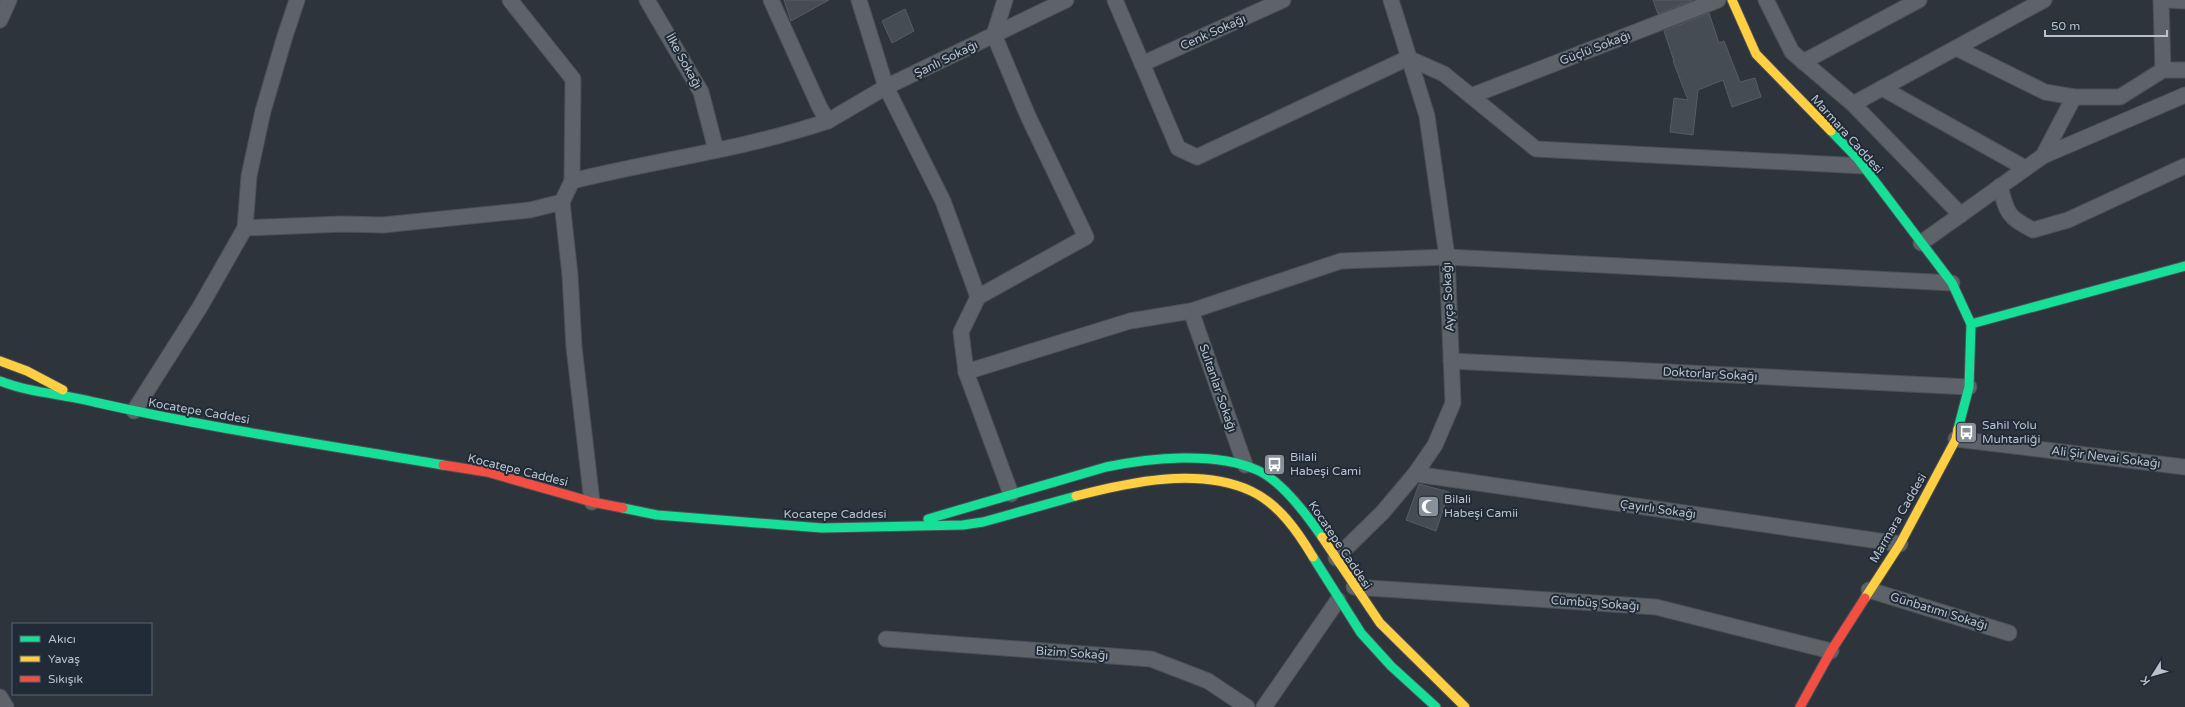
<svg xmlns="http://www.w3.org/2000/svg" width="2185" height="707" viewBox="0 0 2185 707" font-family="'Varela Round',sans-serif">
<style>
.building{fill:#464c53;stroke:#565c63}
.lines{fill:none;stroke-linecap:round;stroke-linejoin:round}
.street-casing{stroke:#4c5056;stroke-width:17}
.fast-casing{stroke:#4c5056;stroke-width:11}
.slow-casing{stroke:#4c5056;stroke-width:11}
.jam-casing{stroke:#4c5056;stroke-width:11}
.street{stroke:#5e636a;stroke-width:15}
.fast{stroke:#16e098;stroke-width:9}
.slow{stroke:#ffcf43;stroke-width:9}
.jam{stroke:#f24e42;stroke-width:9}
.labels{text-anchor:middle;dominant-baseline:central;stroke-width:4;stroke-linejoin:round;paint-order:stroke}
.street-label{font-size:12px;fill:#b9c1cc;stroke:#202b37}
.poi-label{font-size:12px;fill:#b9c1cc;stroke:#202b37;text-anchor:start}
</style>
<rect width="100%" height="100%" fill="#2d343c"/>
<!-- building -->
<g class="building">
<path d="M784,0h45l-38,21z"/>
<path d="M1653,0h40l-35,14z"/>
<path d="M905,9l9,22 -22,12 -10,-22z"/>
<path d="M1709,13l10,30 5,-2 16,41 15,-4 6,19 -29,10 -9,-27 -25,10 -5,45 -23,-3 4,-34 14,2 -15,-39h1l-10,-30z"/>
<path d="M1419,484l30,8 -13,39 -30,-11z"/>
</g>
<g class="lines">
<defs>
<g id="street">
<path d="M510,0l63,79 -1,102 -10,21 8,73 4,72 18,155"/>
<path d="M647,0l54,92 15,58"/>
<path d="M859,0l27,87 57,114 35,96 -17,35 5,40 45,122"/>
<path d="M1115,0l63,148 19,9 211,-99 36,16 92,75 327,17"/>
<path d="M1766,0l26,52 61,52"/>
<path d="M2161,0l2,70"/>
<path d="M2166,0l19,1"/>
<path d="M0,20l9,-20"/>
<path d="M1956,48l89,44 29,5h46l43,-27h22"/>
<path d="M1803,62l116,-62"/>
<path d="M1142,64l141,-64"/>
<path d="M1882,88l143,80"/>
<path d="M1471,96l247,-96"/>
<path d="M828,121l58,-34 180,-87"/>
<path d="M2043,156l31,-59"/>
<path d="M572,181c85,-21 173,-32 256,-60l-8,-13 -49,-108"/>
<path d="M2000,186c7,28 8,31 33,44l35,-10 117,-54"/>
<path d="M1961,215l-108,-111 191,-104"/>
<path d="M245,228l97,-4 41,1 147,-15 32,-8"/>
<path d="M1921,243l122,-87 142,-61"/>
<path d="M978,297l108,-60 -58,-121 -34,-81 11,-35"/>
<path d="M1191,311l54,154"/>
<path d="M1451,361l518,26"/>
<path d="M966,372l164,-51 61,-10 150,-50 106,-4 505,26"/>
<path d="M134,411l66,-104 45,-79 4,-52 14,-65 22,-75 12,-36"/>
<path d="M1956,439l229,28"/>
<path d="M1415,474l485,70"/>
<path d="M1336,558l46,-45 33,-39 20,-29 18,-42 -6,-146 -20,-141 -36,-116"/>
<path d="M1354,587l302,20 175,44"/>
<path d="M1869,590l140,43"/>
<path d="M886,639l265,20 57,22 39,26"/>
<path d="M0,697l6,10"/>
<path d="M1264,707l74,-107"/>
</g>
<g id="fast">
<path d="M1831,131l27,28 94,124 19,41 -2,63 -11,42"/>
<path d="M1971,324l214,-58"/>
<path d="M0,381c30,12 63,13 94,21 115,26 232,43 349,63"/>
<path d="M623,508l34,7 165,13 141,-3 20,-3 93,-26"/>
<path d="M928,519l178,-52c44,-9 109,-16 151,3 25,11 50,45 65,67"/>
<path d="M1313,557l48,76 30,33 45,41"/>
</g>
<g id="slow">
<path d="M1732,0l24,54 75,77"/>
<path d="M0,361l27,10 36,19"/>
<path d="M1076,496c54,-14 122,-29 175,-5 28,13 47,41 62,66"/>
<path d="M1322,537l58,86 85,84"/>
<path d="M1865,598l35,-54 56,-105 2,-10"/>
</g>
<g id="jam">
<path d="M443,465l44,7 105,30 31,6"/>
<path d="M1800,707l31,-56 34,-53"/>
</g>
</defs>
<!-- street casing -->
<use href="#street" class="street-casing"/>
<!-- fast casing -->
<use href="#fast" class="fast-casing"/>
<!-- slow casing -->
<use href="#slow" class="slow-casing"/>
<!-- jam casing -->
<use href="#jam" class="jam-casing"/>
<!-- street -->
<use href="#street" class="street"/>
<!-- fast -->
<use href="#fast" class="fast"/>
<!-- slow -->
<use href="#slow" class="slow"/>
<!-- jam -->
<use href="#jam" class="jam"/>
</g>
<!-- icons -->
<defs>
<symbol id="bus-square" viewBox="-11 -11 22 22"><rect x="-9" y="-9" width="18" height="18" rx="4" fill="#88909a" stroke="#202b37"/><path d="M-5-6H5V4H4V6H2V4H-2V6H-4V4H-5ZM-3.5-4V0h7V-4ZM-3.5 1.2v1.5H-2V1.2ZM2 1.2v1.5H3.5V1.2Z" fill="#fff"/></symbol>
<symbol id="mosque-square" viewBox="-11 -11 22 22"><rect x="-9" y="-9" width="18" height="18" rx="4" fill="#88909a" stroke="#202b37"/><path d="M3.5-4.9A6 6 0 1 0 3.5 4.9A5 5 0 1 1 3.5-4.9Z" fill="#fff"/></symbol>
</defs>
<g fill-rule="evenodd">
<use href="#bus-square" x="1954" y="420" width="25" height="25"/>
<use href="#bus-square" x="1262" y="452" width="25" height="25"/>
<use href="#mosque-square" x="1416" y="494" width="25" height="25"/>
</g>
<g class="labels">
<!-- street labels -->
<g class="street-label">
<text transform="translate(1213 32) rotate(-24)">Cenk Sokağı</text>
<text transform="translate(1595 48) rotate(-21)">Güçlü Sokağı</text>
<text transform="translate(946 59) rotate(-26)">Şanlı Sokağı</text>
<text transform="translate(684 61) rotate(61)">İlke Sokağı</text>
<text transform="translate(1847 134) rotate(48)">Marmara Caddesi</text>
<text transform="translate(1448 297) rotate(-93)">Ayça Sokağı</text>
<text transform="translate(1710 374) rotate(3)">Doktorlar Sokağı</text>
<text transform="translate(1218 388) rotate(71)">Sultanlar Sokağı</text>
<text transform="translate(199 411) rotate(10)">Kocatepe Caddesi</text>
<text transform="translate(2106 457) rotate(7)">Ali Şir Nevai Sokağı</text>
<text transform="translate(518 470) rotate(14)">Kocatepe Caddesi</text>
<text transform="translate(1658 509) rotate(8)">Çayırlı Sokağı</text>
<text x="835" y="514">Kocatepe Caddesi</text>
<text transform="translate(1898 518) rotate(-60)">Marmara Caddesi</text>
<text transform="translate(1340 545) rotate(56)">Kocatepe Caddesi</text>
<text transform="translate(1595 603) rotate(4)">Cümbüş Sokağı</text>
<text transform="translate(1939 611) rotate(17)">Günbatımı Sokağı</text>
<text transform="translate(1072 653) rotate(4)">Bizim Sokağı</text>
</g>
<!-- poi labels -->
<g class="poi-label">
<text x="1982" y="425">Sahil Yolu<tspan x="1982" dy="14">Muhtarliği</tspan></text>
<text x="1290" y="457">Bilali<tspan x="1290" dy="14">Habeşi Cami</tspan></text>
<text x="1444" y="499">Bilali<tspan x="1444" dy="14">Habeşi Camii</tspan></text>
</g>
</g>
<!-- legend -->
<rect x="12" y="623" width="140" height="72" fill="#202b37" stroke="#5d6773"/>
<rect x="20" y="636" width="20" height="6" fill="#16e098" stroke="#5d6773"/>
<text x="48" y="643" font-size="12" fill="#b9c1cc">Akıcı</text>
<rect x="20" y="656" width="20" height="6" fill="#ffcf43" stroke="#5d6773"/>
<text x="48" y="663" font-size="12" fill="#b9c1cc">Yavaş</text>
<rect x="20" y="676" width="20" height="6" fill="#f24e42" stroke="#5d6773"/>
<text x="48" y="683" font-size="12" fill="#b9c1cc">Sıkışık</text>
<!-- north arrow -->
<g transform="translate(2153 675) rotate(233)" stroke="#202b37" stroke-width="3" paint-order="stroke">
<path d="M0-3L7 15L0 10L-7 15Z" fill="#b9c1cc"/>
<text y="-6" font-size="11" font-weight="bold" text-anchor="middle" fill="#b9c1cc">K</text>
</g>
<!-- scale -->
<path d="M2045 30v6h122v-6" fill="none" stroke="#b9c1cc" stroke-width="2"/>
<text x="2051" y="30" font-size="12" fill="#b9c1cc" stroke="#202b37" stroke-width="3" paint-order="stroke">50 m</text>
</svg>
